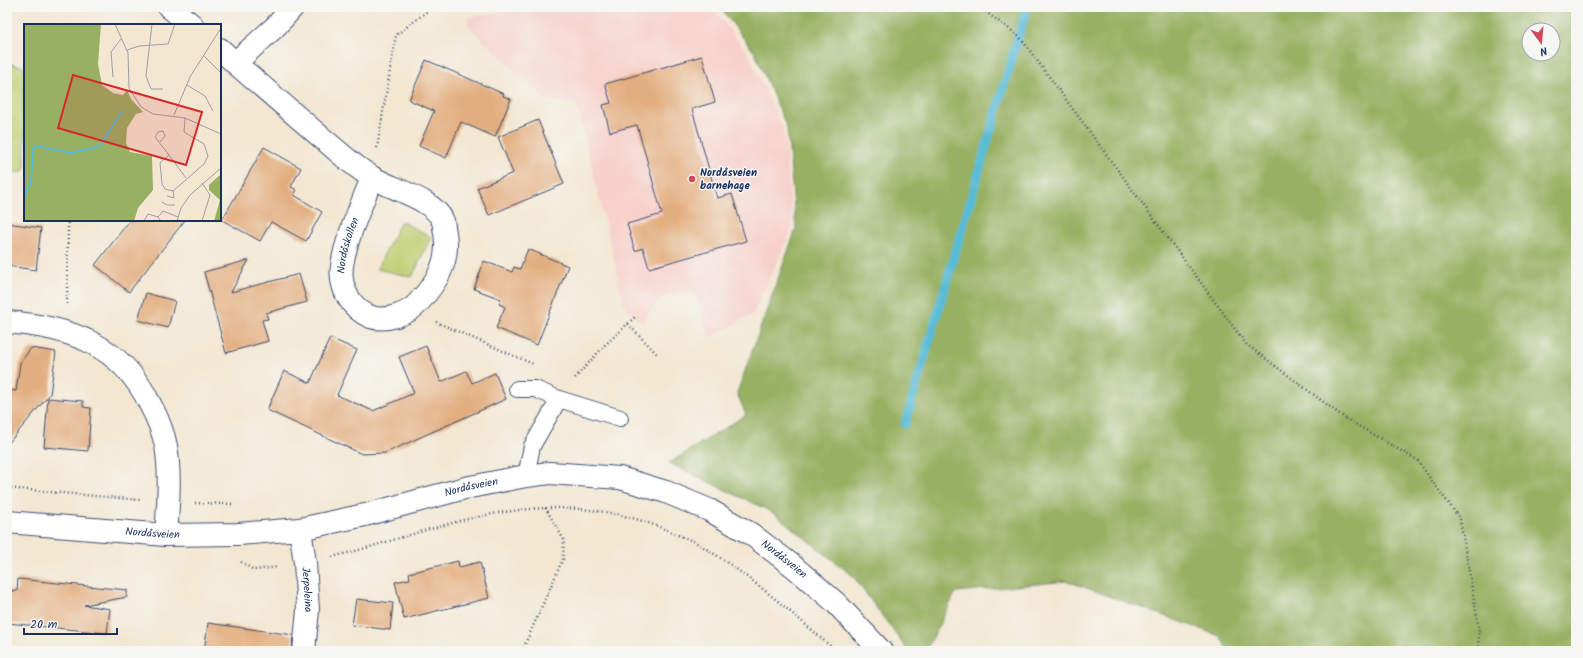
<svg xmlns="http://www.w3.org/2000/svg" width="1583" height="658" viewBox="0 0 1583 658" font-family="Kalam,sans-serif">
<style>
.built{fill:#f7d0ca}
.green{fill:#bfcd6f;stroke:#6d7e66}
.forest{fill:#97b062;stroke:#597060;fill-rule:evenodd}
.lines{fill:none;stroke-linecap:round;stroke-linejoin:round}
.stream{stroke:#58bbd6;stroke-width:9}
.building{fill:#e3ae7f}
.lane-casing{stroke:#3b4b6f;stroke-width:18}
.street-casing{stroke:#3b4b6f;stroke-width:24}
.path{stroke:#3b4b6f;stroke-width:2.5;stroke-dasharray:1 3;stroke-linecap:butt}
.lane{stroke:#fff;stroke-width:16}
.street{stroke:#fff;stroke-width:22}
.poi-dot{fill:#d1495b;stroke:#f6f6f2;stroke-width:1.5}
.labels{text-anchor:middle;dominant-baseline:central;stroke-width:3;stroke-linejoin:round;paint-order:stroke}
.poi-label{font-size:11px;font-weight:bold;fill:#1b2f5e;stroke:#f6f6f2;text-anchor:start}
.street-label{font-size:11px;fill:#1b2f5e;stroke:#f6f6f2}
.inset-river{fill:none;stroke:#58bbd6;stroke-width:2}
.inset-road{fill:none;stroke:#9d9da4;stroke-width:1}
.view{fill:#d62828;fill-opacity:0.15;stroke:#d62828;stroke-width:2}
.inset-edge{fill:none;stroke:#1b2f5e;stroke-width:2}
</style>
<rect width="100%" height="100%" fill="#f6f6f2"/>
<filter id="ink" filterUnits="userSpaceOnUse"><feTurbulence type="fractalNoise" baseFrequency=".025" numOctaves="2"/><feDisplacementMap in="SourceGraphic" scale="8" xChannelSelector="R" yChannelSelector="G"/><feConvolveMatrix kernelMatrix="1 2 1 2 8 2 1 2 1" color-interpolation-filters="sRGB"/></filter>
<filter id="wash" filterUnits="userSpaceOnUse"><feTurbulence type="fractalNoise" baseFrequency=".012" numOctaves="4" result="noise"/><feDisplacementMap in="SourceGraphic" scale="16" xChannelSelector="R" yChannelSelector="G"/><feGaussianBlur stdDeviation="0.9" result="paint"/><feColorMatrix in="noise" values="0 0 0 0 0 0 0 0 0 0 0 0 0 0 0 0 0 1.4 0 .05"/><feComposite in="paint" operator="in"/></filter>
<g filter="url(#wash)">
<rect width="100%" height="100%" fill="#f3e7d2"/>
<!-- built -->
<path class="built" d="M527,7h185l38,49 34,76 9,95 -40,87 -43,24 -16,-49 -33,9 -19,25 -17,-15 -48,-204 -30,-4 -77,-72 -3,-10z"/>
<!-- green -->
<g class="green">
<path d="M7,63l18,4v101l-3,4h-15z"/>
<path d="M401,221l30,16 -19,40 -35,-8z"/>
</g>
<!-- forest -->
<path class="forest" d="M720,7h856v644h-348l-8,-15 -153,-55 -111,11 -30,59h-18l-55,-75 -81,-64 -103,-49 77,-48 -9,-22 59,-164 -9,-101 -32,-75zM1529,30h24v24h-24z"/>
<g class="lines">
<!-- stream -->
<path class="stream" d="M905,424l122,-417"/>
</g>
<g id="blocks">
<!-- building -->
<g class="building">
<path d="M702,56l13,46 -23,7 25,89 15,-4 14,47 -97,27 -6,-20 -8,3 -8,-27 35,-10 -25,-89 -27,7 -7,-27 8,-2 -6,-19z"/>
<path d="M426,60l78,34 -1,2 8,3 -16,38 -34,-15 -15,36 -27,-12 15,-35 -25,-11z"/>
<path d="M538,120l26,64 -75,31 -12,-27 36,-15 -15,-36z"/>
<path d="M264,147l37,21 -10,19 6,3 -3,5 28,17 -16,29 -35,-19 -11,19 -38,-21z"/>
<path d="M130,220h55l-56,72 -34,-27z"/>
<path d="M7,223l34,5 -5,42 -29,-4z"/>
<path d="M528,249l40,17 -31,79 -41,-17 9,-21 -6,-3 2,-5 -27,-10 10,-28 28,11 2,-5 6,2z"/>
<path d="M249,260l-18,32 68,-18 8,28 -41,11 2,6 -6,1 6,21 -42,12 -22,-81z"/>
<path d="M146,293l29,8 -7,27 -30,-8z"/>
<path d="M330,338l27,12 -20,45 36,16 41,-18 -15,-36 27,-11 15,36 25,-11 6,12 23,-10 11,26 -121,54 -23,1 -95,-44 17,-39 26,12z"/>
<path d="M31,348l25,4 -6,42 -43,51v-56l9,2 4,-28z"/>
<path d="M48,398l35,3v6l8,1 -3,43 -44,-4z"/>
<path d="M458,561l1,6 21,-5 9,36 -85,21 -9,-37 15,-3 -1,-6z"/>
<path d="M18,579l109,11v7l-43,8 26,4 -3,24 -100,-10v-33l10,1z"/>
<path d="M356,599l37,4 -3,27 -38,-5z"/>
<path d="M208,623l85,12 -1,16h-88z"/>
</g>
</g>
</g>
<g filter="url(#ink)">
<use href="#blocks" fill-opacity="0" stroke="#3b4b6f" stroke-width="1"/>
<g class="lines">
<defs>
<g id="lane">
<path d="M517,389h18l24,10 61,19"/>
<path d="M526,476l6,-30 27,-47"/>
</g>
<g id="street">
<path d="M169,7l23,18"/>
<path id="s1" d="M293,7l-18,20 -40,36c29,25 58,50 87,75 16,13 32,29 50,39 19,12 62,22 71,44 1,4 1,8 2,12 5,29 -8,49 -27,70 -10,11 -32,19 -47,14 -20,-8 -32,-29 -29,-51 4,-29 20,-61 30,-89"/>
<path d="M220,49l15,14"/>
<path d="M7,322c62,5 114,22 143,82 7,13 13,27 16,42 5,29 2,60 0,89"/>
<path id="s2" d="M7,522l159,13 72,-1 62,-5 65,-14 100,-27 61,-12 24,-3 70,5 46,14 43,18 42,24 42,32 43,37 45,48"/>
<path id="s3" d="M300,529l5,34 3,47 -4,41"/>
</g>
</defs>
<!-- lane casing -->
<use href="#lane" class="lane-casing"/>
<!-- street casing -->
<use href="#street" class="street-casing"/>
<!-- path -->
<g class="path">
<path d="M979,7l40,29 227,308 99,74 72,42 43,59 19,110 -1,22"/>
<path d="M377,148l19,-113 37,-28"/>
<path d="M67,304l1,-84"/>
<path d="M436,322l97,42"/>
<path d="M628,324l29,30"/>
<path d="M575,378l29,-32 32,-30"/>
<path d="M7,488l133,12"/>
<path d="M195,503l38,1v2"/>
<path d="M332,557c58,-14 113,-36 172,-45 61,-9 119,-3 174,23 8,3 16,6 22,10 50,30 93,69 136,106"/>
<path d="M241,562l13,8 24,-3"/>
<path d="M522,651l41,-92 1,-19 -19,-33"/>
</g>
<!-- lane -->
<use href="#lane" class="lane"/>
<!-- street -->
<use href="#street" class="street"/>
</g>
</g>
<!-- markers -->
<circle class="poi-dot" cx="692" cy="179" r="4"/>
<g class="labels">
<!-- poi labels -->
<g class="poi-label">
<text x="700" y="173">Nordåsveien<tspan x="700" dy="13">barnehage</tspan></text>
</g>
<!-- street labels -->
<g class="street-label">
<text stroke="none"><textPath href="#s1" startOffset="570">Nordåskollen</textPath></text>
<text stroke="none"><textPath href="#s2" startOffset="470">Nordåsveien</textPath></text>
<text stroke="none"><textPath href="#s2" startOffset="146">Nordåsveien</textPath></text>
<text stroke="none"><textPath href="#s2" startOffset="805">Nordåsveien</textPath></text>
<text stroke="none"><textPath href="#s3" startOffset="61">Jerpeleina</textPath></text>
</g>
</g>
<!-- overview -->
<g transform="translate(24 24)">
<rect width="197" height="197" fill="#f3e7d2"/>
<path d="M0,0h77l-3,40 4,21 11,8 10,2 4,-5 4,9 12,13 -7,2 -9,14 -1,15 4,9 22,4 1,34 -15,18 -4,13h-110zM197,150v47h-7l6,-21 -11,-10v-5z" fill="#97b062"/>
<path class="inset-river" d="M0,173l7,-14 2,-34 4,-3 34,7 29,-7 23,-36"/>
<path class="inset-road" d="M91,0l13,29 1,35 12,19 12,7 32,4 36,16M128,0l-6,52 5,13h12M103,26l12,-4 29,-2 7,-20M180,32l17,17M89,53l-2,-25 10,-13M163,61l18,11 8,15M150,91l16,-38 31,-49M136,118l5,-6 -2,-5 -5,1 -3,5 14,18 -9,8 2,21 3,5 8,2 31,-27 4,-8 -4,-12 -20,-12 1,-14M145,131l17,23M178,159l8,12 -8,26M143,172l7,2 -1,-7M138,178l5,3h8M134,193l5,-6 15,6M120,197l4,-7 10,3 3,4M153,197l4,-13 9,-13 31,-27"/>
<path class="view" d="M49,51l129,37 -16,53 -128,-37z"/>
<rect width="197" height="197" class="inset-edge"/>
</g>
<!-- margin -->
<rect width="1583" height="658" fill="none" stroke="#f6f6f2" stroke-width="24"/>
<!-- north arrow -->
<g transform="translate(1541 42) rotate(164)"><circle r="19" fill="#f6f6f2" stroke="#9ea6b7"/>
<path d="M0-3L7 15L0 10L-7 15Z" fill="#d1495b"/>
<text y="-6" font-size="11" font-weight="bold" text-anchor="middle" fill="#1b2f5e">N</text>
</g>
<!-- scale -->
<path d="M24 628v6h93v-6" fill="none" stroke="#1b2f5e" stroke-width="2"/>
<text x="30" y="628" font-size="12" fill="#1b2f5e" stroke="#f6f6f2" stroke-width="3" paint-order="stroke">20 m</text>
</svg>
